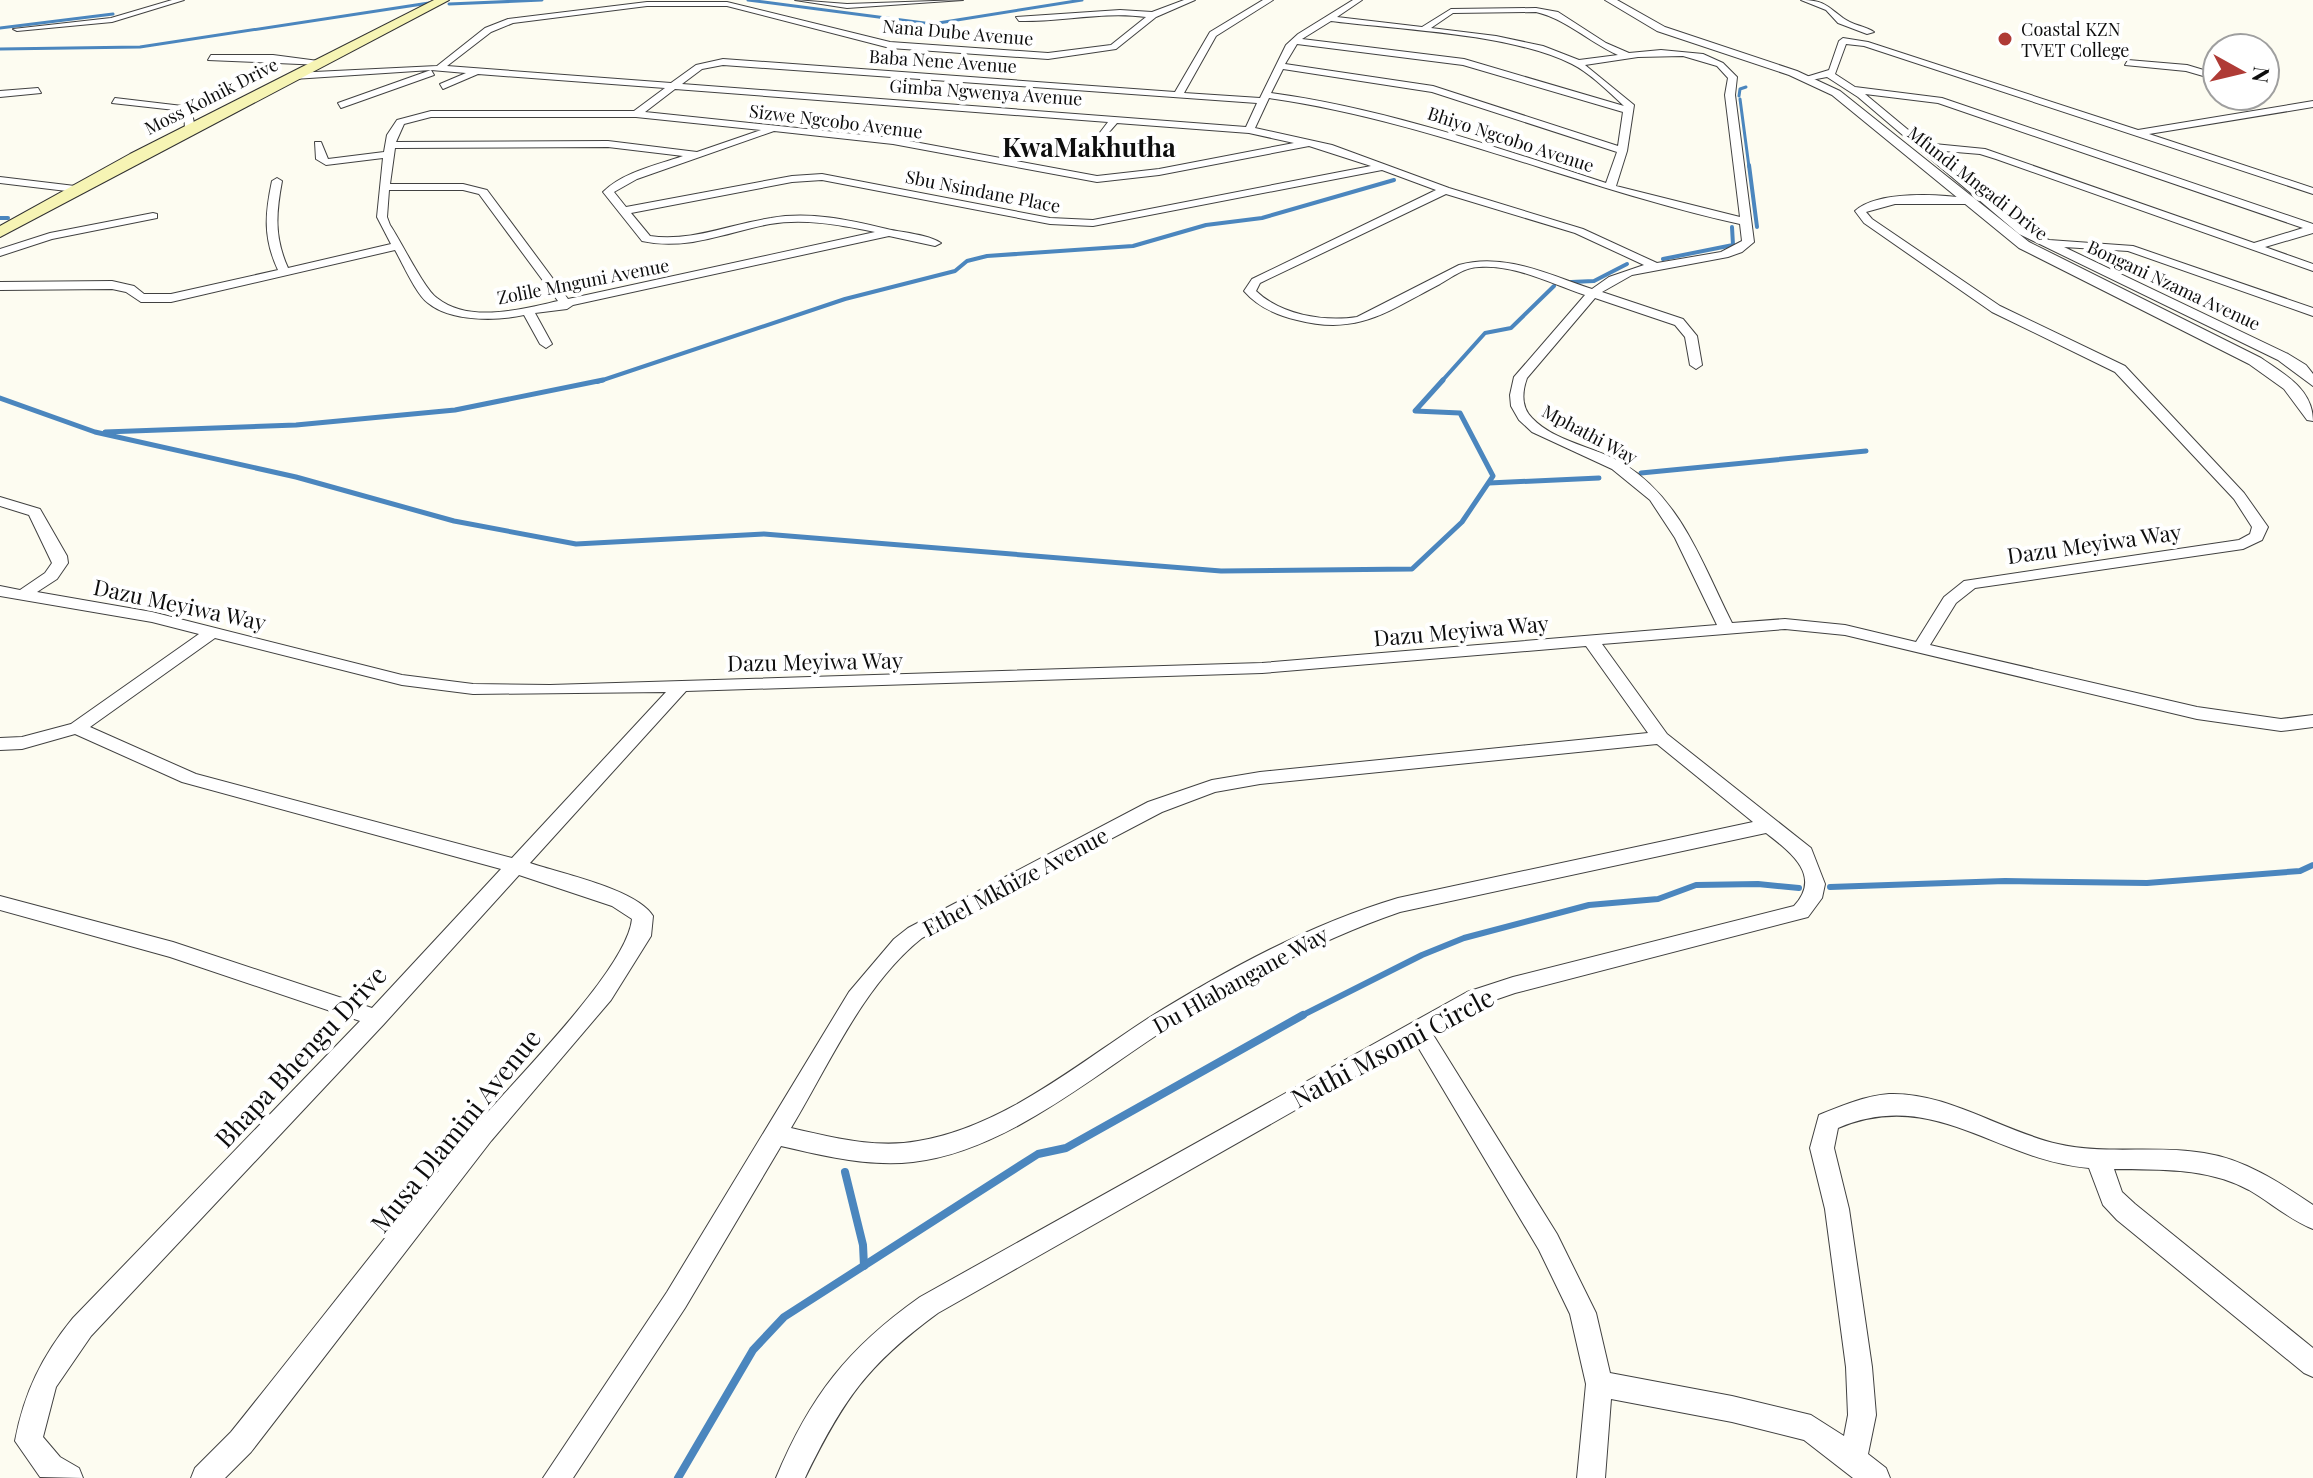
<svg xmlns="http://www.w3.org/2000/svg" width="2313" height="1478" viewBox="0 0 2313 1478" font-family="'Playfair Display',serif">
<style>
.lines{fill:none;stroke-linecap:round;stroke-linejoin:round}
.stream-far4{stroke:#4b86be;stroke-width:3}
.stream-far3{stroke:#4b86be;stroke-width:4}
.stream-far2{stroke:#4b86be;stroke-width:5}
.stream-far1{stroke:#4b86be;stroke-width:6}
.stream{stroke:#4b86be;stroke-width:8}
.minor-casing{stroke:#414141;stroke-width:2}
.tertiary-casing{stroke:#414141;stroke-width:2}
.secondary-casing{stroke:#303030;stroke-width:2}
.minor{fill:#fff;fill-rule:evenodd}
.tertiary{fill:#fff;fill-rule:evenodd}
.secondary{fill:#f6f4b4;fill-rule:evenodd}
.poi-dot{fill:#af3b36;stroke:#fff;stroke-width:3}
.labels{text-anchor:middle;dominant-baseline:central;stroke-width:8;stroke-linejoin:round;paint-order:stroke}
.far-poi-label{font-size:18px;fill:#0e0e0e;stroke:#fff;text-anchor:start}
.far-street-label{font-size:18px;fill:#0e0e0e;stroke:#fff}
.street-label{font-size:22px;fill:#0e0e0e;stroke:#fff}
.far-district-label{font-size:26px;font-weight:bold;fill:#0e0e0e;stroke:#fff}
.near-street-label{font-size:26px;fill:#0e0e0e;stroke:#fff}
</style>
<rect width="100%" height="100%" fill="#fdfcf1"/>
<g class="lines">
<!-- stream-far4 -->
<g class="stream-far4">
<path d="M748,0l184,24 150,-24"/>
<path d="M449,4l93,-4"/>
<path d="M0,28l113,-14"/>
<path d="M0,49l140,-2 289,-44"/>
<path d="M1739,96l1,-7 6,-2"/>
<path d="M1740,99l9,68"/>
</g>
<!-- stream-far3 -->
<g class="stream-far3">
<path d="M1749,165l8,62"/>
<path d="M0,218h8"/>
<path d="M1663,259l70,-14 -1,-18"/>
<path d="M1571,282l23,-1 33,-17"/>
<path d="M597,382l248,-83 110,-28 12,-10 20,-5 146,-10 73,-21 56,-7 132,-38"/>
<path d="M1441,382l44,-49 26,-5 43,-42"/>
</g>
<!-- stream-far2 -->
<g class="stream-far2">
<path d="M0,398l95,34 201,45 158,44 122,23 188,-10 457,37 191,-2 50,-47 31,-46 -33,-63 -45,-2 28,-31"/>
<path d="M105,432l191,-7 159,-15 148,-30"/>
<path d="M1641,473l225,-22"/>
<path d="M1489,483l110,-5"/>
</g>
<!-- stream-far1 -->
<g class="stream-far1">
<path d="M1830,887l175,-6 142,2 153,-12 13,-6"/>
<path d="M1299,1017l123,-62 42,-17 125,-33 69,-6 38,-14 62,-1 41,4"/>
</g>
<!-- stream -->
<g class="stream">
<path d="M845,1172l18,73 1,21"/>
<path d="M678,1478l75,-128 31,-33 254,-163 28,-6 237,-133"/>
</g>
<defs>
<g id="minor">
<path d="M172,0h12l-72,22 -95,9 -4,-2 98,-11z"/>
<path d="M795,0l52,4 116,-4 -116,8z"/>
<path d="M1184,0h11l-39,17 -40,32 -68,10 -158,-11 -163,-42h-80l-134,17 -22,9 -44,34 224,17 25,-18 27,-6 452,33 35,-60 53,-32h10l-57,36 -32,57 76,5 26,-53 12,-11 55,-34h9l-25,17 85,10 29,-18 85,-1 22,4 48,31 23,10 32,-3 42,4 20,9 14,14 -2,18 19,147 -12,10 -14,5 -96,18 -30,17 81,27 14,17 5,29 -6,4 -6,-4 -5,-28 -10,-12 -80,-27 -68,80c-5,14 -6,29 5,40 24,25 63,28 92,46 58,36 79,102 108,159l53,-4 60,6 71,17 28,-45 20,-16 275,-41 11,-6 2,-7 -18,-28 -119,-127 -123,-60 -128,-89 -9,-12c23,-21 86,-17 116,-12v4l-4,1h-72l-29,8 6,7 128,87 125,60 119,127 24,34 -6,13 -19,9 -268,39 -19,15 -26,42 267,62 84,12 32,-4v12l-32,4 -84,-12 -352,-84 -60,-6 -183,15 65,90 144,114 14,36 -3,14 -14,19 -293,76 -32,11 -51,29 125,201 39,79 14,60 122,23 79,19 33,21 4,-21 -2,-48 -21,-158 -15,-61 9,-33c22,-9 45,-19 70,-21 59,-2 112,37 169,50 47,11 97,1 146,9 40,6 75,29 109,52v24c-23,-9 -43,-27 -64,-39 -43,-23 -89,-20 -135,-21l8,23 13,12 178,144v29l-9,-4 -187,-153 -14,-15 -14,-37c-94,-8 -155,-81 -251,-40l-4,20 15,61 23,158 4,48 -8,39 18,14 4,10h-37l-49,-38 -72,-18 -121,-23 -6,79h-28l9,-94 -16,-70 -31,-64 -124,-208 -477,271c-71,52 -95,87 -133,165h-29c34,-82 72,-130 144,-181l547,-305 46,-15 281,-71c29,-31 -5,-55 -28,-73l-366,79c-84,29 -162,71 -237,119 -74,48 -160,121 -250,131 -44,5 -89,-6 -132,-16l-96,162 -112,170h-30l124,-186 182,-300 45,-53 14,-11 240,-126 64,-22 48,-8 388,-39 -62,-87 -324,27 -576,18 -156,172c29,10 107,26 123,53l-2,20 -40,64 -120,141 -240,311 -26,26h-34l4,-10 36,-36c81,-101 160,-203 242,-303 37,-45 154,-159 159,-210l-20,-13 -93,-31 -135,149 -293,312 -35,51 -13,50 17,20 19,11 4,10 -43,-1 -25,-36c9,-48 27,-85 58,-123l287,-297 -190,-64 -170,-47v-14l173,46 199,66 129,-139 -319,-87 -107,-48 -53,15 -22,1v-12l22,-1 49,-13 128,-90 -47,-12 -152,-26v-10l20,4 25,-17 7,-10 -23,-48 -29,-9v-9l40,12 27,47 1,7 -11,16 -20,13 115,20 250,63 71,9 77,1 712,-22 455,-38 -42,-87 -25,-38 -38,-31 -80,-37 -13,-12 -8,-14 -1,-11 4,-18 71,-82c-33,-11 -71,-31 -106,-28 -14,0 -27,10 -39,17 -52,27 -82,52 -143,36 -21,-5 -39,-13 -53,-29l8,-12 184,-89 -54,-20 -289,56 -43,-2 -228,-44 -30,2 -161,31 19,23c42,6 80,-12 121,-18 39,-7 79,2 116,11 17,4 40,5 54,14l-6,3 -46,-10 -316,69 -6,4 -32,4 17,31 -6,4 -6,-4 -16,-29c-27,6 -73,7 -96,-12 -12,-9 -25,-39 -33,-53l-224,52h-30l-15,-10 -14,-3 -112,1v-8l112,-1 22,5 10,8h27l107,-24c-15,-32 -13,-56 -6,-89l5,-3 5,3c-6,32 -8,56 6,87l103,-24 -14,-27 6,-59 -57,7 -10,-6 -1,-17h6l7,17 56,-7 3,-17 10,-15 34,-9h203l31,-23 -187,-14 -35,15 -3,-5 26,-11 -35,-3 3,5 -93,33 -3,-5 93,-33 -137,9 -4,-3 4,-3 143,-7 48,-38 23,-9 139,-17h80l163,40 158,11 63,-8 35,-28c-42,-6 -85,5 -127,4l-3,-4 104,-7 32,2zM1536,12c30,7 53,30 82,43l-39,5 -36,-14 -47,-10 -65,-8 22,-15zM1331,21c70,9 178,12 241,43 18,9 37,28 52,42l-160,-47 -162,-20zM1297,44l166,21 160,47 -5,34 -185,-60 -148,-22zM1683,56l34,10 11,12 -3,17 15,122 -124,-31 11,-35 7,-46 -49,-40 53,-8zM723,65l534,38 -11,24 -564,-43 20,-15zM1283,69l149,23 185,60 -11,31c-111,-36 -219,-74 -335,-90zM675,89l433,33 -16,21 5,3 20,-23 132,10 45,10 -135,26 -62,7 -204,-38 -248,-26zM1269,98c162,23 312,91 471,126l2,17 -21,11 -64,11 -74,-34 -134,-41 -117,-43 -77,-17zM431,117h205l125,13 -64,22 -89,-11 -212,1 8,-18zM774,131l119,13 204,38 62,-7 150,-29 62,20 -278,54 -43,-2 -228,-44 -30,2 -166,31 -12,-15 23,-13zM608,147l75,9c-26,9 -60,16 -80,36l39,49c45,10 85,-9 128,-17 35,-6 70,1 105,8l-307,67 -81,-109 -24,-6h-73l5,-36zM389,190h74l16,4 79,107c-36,8 -88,23 -121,-3 -13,-9 -36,-57 -47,-73l-3,-8zM1446,194l129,39 69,32 -35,12 -17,12c-43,-14 -88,-37 -133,-24l-102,52c-33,5 -76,-2 -101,-26l4,-8zM215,638l187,47 71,9 193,-2 -154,166 -316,-84 -106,-47zM1657,744l96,78 -355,76c-90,27 -172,72 -251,121 -71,46 -144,108 -229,122 -42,8 -87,-4 -127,-13 38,-63 72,-143 131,-190l240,-126 53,-20 45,-8z"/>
<path d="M1801,0c23,0 26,6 42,18 9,7 22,8 31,14l-7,2 -29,-11 -12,-13z"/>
<path d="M1843,38l25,4 270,88 175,-29v6l-164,27 164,54v6l-449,-148 -18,-2 -11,30 20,13 87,11 371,126v9l-48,14 48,17v7l-317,-112 -16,-5 -48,-4 95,80 22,10 84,6 180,62v8l-185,-65 -64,-4 224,107 18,11 7,9v12l-35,-26 -259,-126 -161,-137 -31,-20 -21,4v-4l23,-7 10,-29zM1865,94l73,9 365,125 -49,15 -269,-94 -61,-6z"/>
<path d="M211,55h62l53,7 -4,3 -114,-5z"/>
<path d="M2128,60l59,5 30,9v6l-31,-9 -61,-6z"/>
<path d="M38,88l3,5 -41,4v-6z"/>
<path d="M115,98l76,9 4,22 -5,3 -5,-3 -1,-18 -72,-8z"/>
<path d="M0,177l75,9 5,3 -5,3 -75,-9z"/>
<path d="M153,213l4,1v4l-105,21 -52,17v-7l50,-16z"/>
</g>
<path id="tertiary" d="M1605,0h12l48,27 132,44 43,20 189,151 232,116c23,16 52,31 52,63l-6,-1 -23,-31 -35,-25 -230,-116 -187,-153 -43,-20 -132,-44z"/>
<path id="secondary" d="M434,0h15l-449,237v-11l130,-72z"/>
</defs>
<!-- minor casing -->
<use href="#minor" class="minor-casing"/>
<!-- tertiary casing -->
<use href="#tertiary" class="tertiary-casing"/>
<!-- secondary casing -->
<use href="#secondary" class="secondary-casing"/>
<!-- minor -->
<use href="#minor" class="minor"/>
<!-- tertiary -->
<use href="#tertiary" class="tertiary"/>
<!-- secondary -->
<use href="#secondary" class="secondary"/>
</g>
<!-- markers -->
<circle class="poi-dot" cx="2005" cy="39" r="8"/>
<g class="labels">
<!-- far-poi labels -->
<g class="far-poi-label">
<text x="2021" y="29">Coastal KZN<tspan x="2021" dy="21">TVET College</tspan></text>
</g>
<!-- far-street labels -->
<g class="far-street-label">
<text transform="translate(958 32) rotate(5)">Nana Dube Avenue</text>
<text transform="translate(943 61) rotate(4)">Baba Nene Avenue</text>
<text transform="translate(986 92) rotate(4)">Gimba Ngwenya Avenue</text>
<text transform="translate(211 96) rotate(-27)">Moss Kolnik Drive</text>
<text transform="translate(836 121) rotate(7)">Sizwe Ngcobo Avenue</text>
<text transform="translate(1511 139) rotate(18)">Bhiyo Ngcobo Avenue</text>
<text transform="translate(1978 183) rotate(38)">Mfundi Mngadi Drive</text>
<text transform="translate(983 191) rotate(11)">Sbu Nsindane Place</text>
<text transform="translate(583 281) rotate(-11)">Zolile Mnguni Avenue</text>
<text transform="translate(2174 285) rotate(25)">Bongani Nzama Avenue</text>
<text transform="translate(1590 434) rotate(28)">Mphathi Way</text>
</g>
<!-- street labels -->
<g class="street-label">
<text transform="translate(2094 543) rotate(-8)">Dazu Meyiwa Way</text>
<text transform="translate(180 604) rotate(12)">Dazu Meyiwa Way</text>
<text transform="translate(1461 630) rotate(-5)">Dazu Meyiwa Way</text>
<text transform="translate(815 661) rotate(-1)">Dazu Meyiwa Way</text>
<text transform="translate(1015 881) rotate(-28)">Ethel Mkhize Avenue</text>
<text transform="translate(1240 979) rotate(-29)">Du Hlabangane Way</text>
</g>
<!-- far-district labels -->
<g class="far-district-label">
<text x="1089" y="146">KwaMakhutha</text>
</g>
<!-- near-street labels -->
<g class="near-street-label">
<text transform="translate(1392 1047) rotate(-28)">Nathi Msomi Circle</text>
<text transform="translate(300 1056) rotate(-47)">Bhapa Bhengu Drive</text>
<text transform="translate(455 1130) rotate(-51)">Musa Dlamini Avenue</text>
</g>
</g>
<!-- north arrow -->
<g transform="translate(2241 72) rotate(98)"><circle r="38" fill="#ffffff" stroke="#9f9f9f" stroke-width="2"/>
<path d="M0-6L14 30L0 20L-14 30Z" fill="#af3b36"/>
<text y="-12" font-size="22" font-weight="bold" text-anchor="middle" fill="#0e0e0e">N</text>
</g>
</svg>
